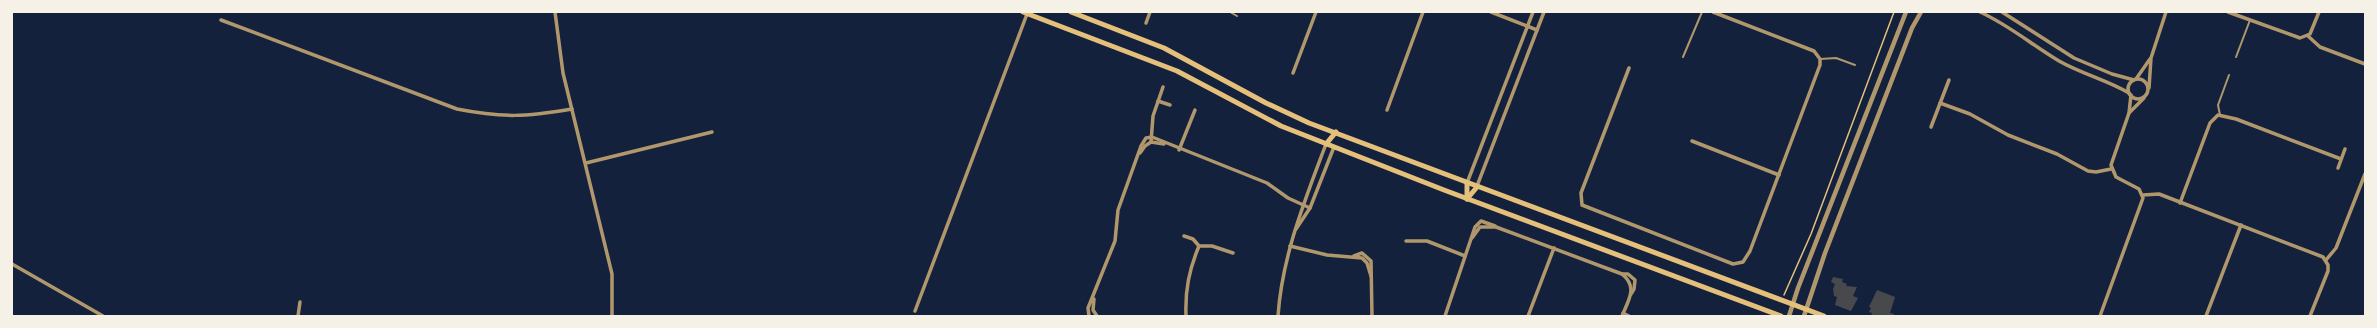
<svg xmlns="http://www.w3.org/2000/svg" width="2377" height="328" viewBox="0 0 2377 328" font-family="Figtree,sans-serif">
<style>
.building{fill:#48494c}
.lines{fill:none;stroke-linecap:round;stroke-linejoin:round}
.path{stroke:#e5c07b;stroke-width:1.5}
.service{stroke:#b1986c;stroke-width:2}
.minor{stroke:#b1986c;stroke-width:3.5}
.tertiary{stroke:#b1986c;stroke-width:4.5}
.secondary{stroke:#e5c07b;stroke-width:5}
</style>
<rect width="100%" height="100%" fill="#14213d"/>
<!-- building -->
<g class="building">
<path d="M1833,277l10,2 -1,3 5,2 -1,2 11,1 -4,9 5,2 -7,13 -16,-6 2,-8 -3,-1 -1,-7 2,-5 -4,-2z"/>
<path d="M1877,290l18,7 -5,16 4,1 -1,2h-22l1,-3 -3,-1 2,-4 -2,-1z"/>
</g>
<g class="lines">
<!-- path -->
<path class="path" d="M1784,295l27,-61 83,-222"/>
<!-- service -->
<g class="service">
<path d="M1230,12l7,4"/>
<path d="M1683,57l19,-45"/>
<path d="M2236,57l14,-37"/>
<path d="M1820,59l16,-1 19,7"/>
<path d="M2220,115l-2,-10 11,-30"/>
</g>
<!-- minor -->
<g class="minor">
<path d="M555,12l8,61 49,201v42"/>
<path d="M1491,12l46,18"/>
<path d="M1980,12c29,13 52,33 79,49 23,13 48,19 70,32"/>
<path d="M2002,12l72,46 38,16 22,6"/>
<path d="M2228,12l72,26 10,-4 9,-22"/>
<path d="M221,20l236,89c46,9 68,8 115,0"/>
<path d="M1146,23l4,-11"/>
<path d="M2308,36l12,11 45,17"/>
<path d="M1629,68l-48,125 1,12 151,59 10,-2 7,-11 70,-186v-6l-6,-8 -101,-39"/>
<path d="M1293,73l23,-61"/>
<path d="M2136,79l14,-20"/>
<circle cx="2138" cy="89" r="10"/>
<path d="M2149,88l2,-30 15,-46"/>
<path d="M1158,101l12,4"/>
<path d="M1940,103l30,11 38,21 49,19 31,17 8,1 15,-3"/>
<path d="M1387,110l36,-98"/>
<path d="M2129,113l15,-15"/>
<path d="M1931,127l18,-47"/>
<path d="M1692,141l87,34"/>
<path d="M1151,142l2,-26 10,-29"/>
<path d="M1179,150l16,-40"/>
<path d="M1140,153l5,-7 6,-4 13,2"/>
<path d="M586,163l126,-31"/>
<path d="M2338,168l7,-19"/>
<path d="M1467,183l66,-171"/>
<path d="M1477,186l67,-174"/>
<path d="M2143,195l16,-1 164,63 5,8v6l-18,45"/>
<path d="M2180,203l30,-80 8,-8 18,4 105,40"/>
<path d="M1296,229l14,-21 24,-61"/>
<path d="M1184,236l9,3 6,7h13l21,7"/>
<path d="M1472,238l8,-11h16l126,47c16,13 7,25 0,42"/>
<path d="M1406,241h21l38,15"/>
<path d="M1290,246l37,9 35,3 5,5 4,13"/>
<path d="M1354,256l8,-3 9,8 1,55"/>
<path d="M2326,260l10,-12 29,-74"/>
<path d="M12,264l91,52"/>
<path d="M1622,274h6l7,6 -1,9 -3,5"/>
<path d="M1094,299l-1,11 4,6"/>
<path d="M915,311l112,-297"/>
<path d="M1623,313l6,3"/>
<path d="M298,316l2,-14"/>
<path d="M1089,316l-1,-8 27,-67 3,-31 23,-64 5,-8 6,-1 115,46 21,15 22,10"/>
<path d="M1186,316c-1,-26 3,-46 13,-70"/>
<path d="M1278,316c4,-60 27,-116 48,-172"/>
<path d="M1445,316l30,-89 6,-6 14,5"/>
<path d="M1528,316l26,-68"/>
<path d="M2100,316l43,-118 -4,-9 -23,-12 -5,-12 18,-52 2,-18"/>
<path d="M2206,316l35,-91"/>
</g>
<!-- tertiary -->
<g class="tertiary">
<path d="M1789,316l9,-28 108,-276"/>
<path d="M1804,316l21,-63 87,-225 9,-16"/>
</g>
<!-- secondary -->
<g class="secondary">
<path d="M1023,12l154,59 104,55 163,64 337,126"/>
<path d="M1071,12l93,36 102,55 43,20 515,193"/>
<path d="M1326,144l10,-12"/>
<path d="M1467,199l10,-12"/>
<path d="M1467,199v-16"/>
</g>
</g>
<!-- border -->
<rect width="2377" height="328" fill="none" stroke="#f6f1e7" stroke-width="26"/>
</svg>
